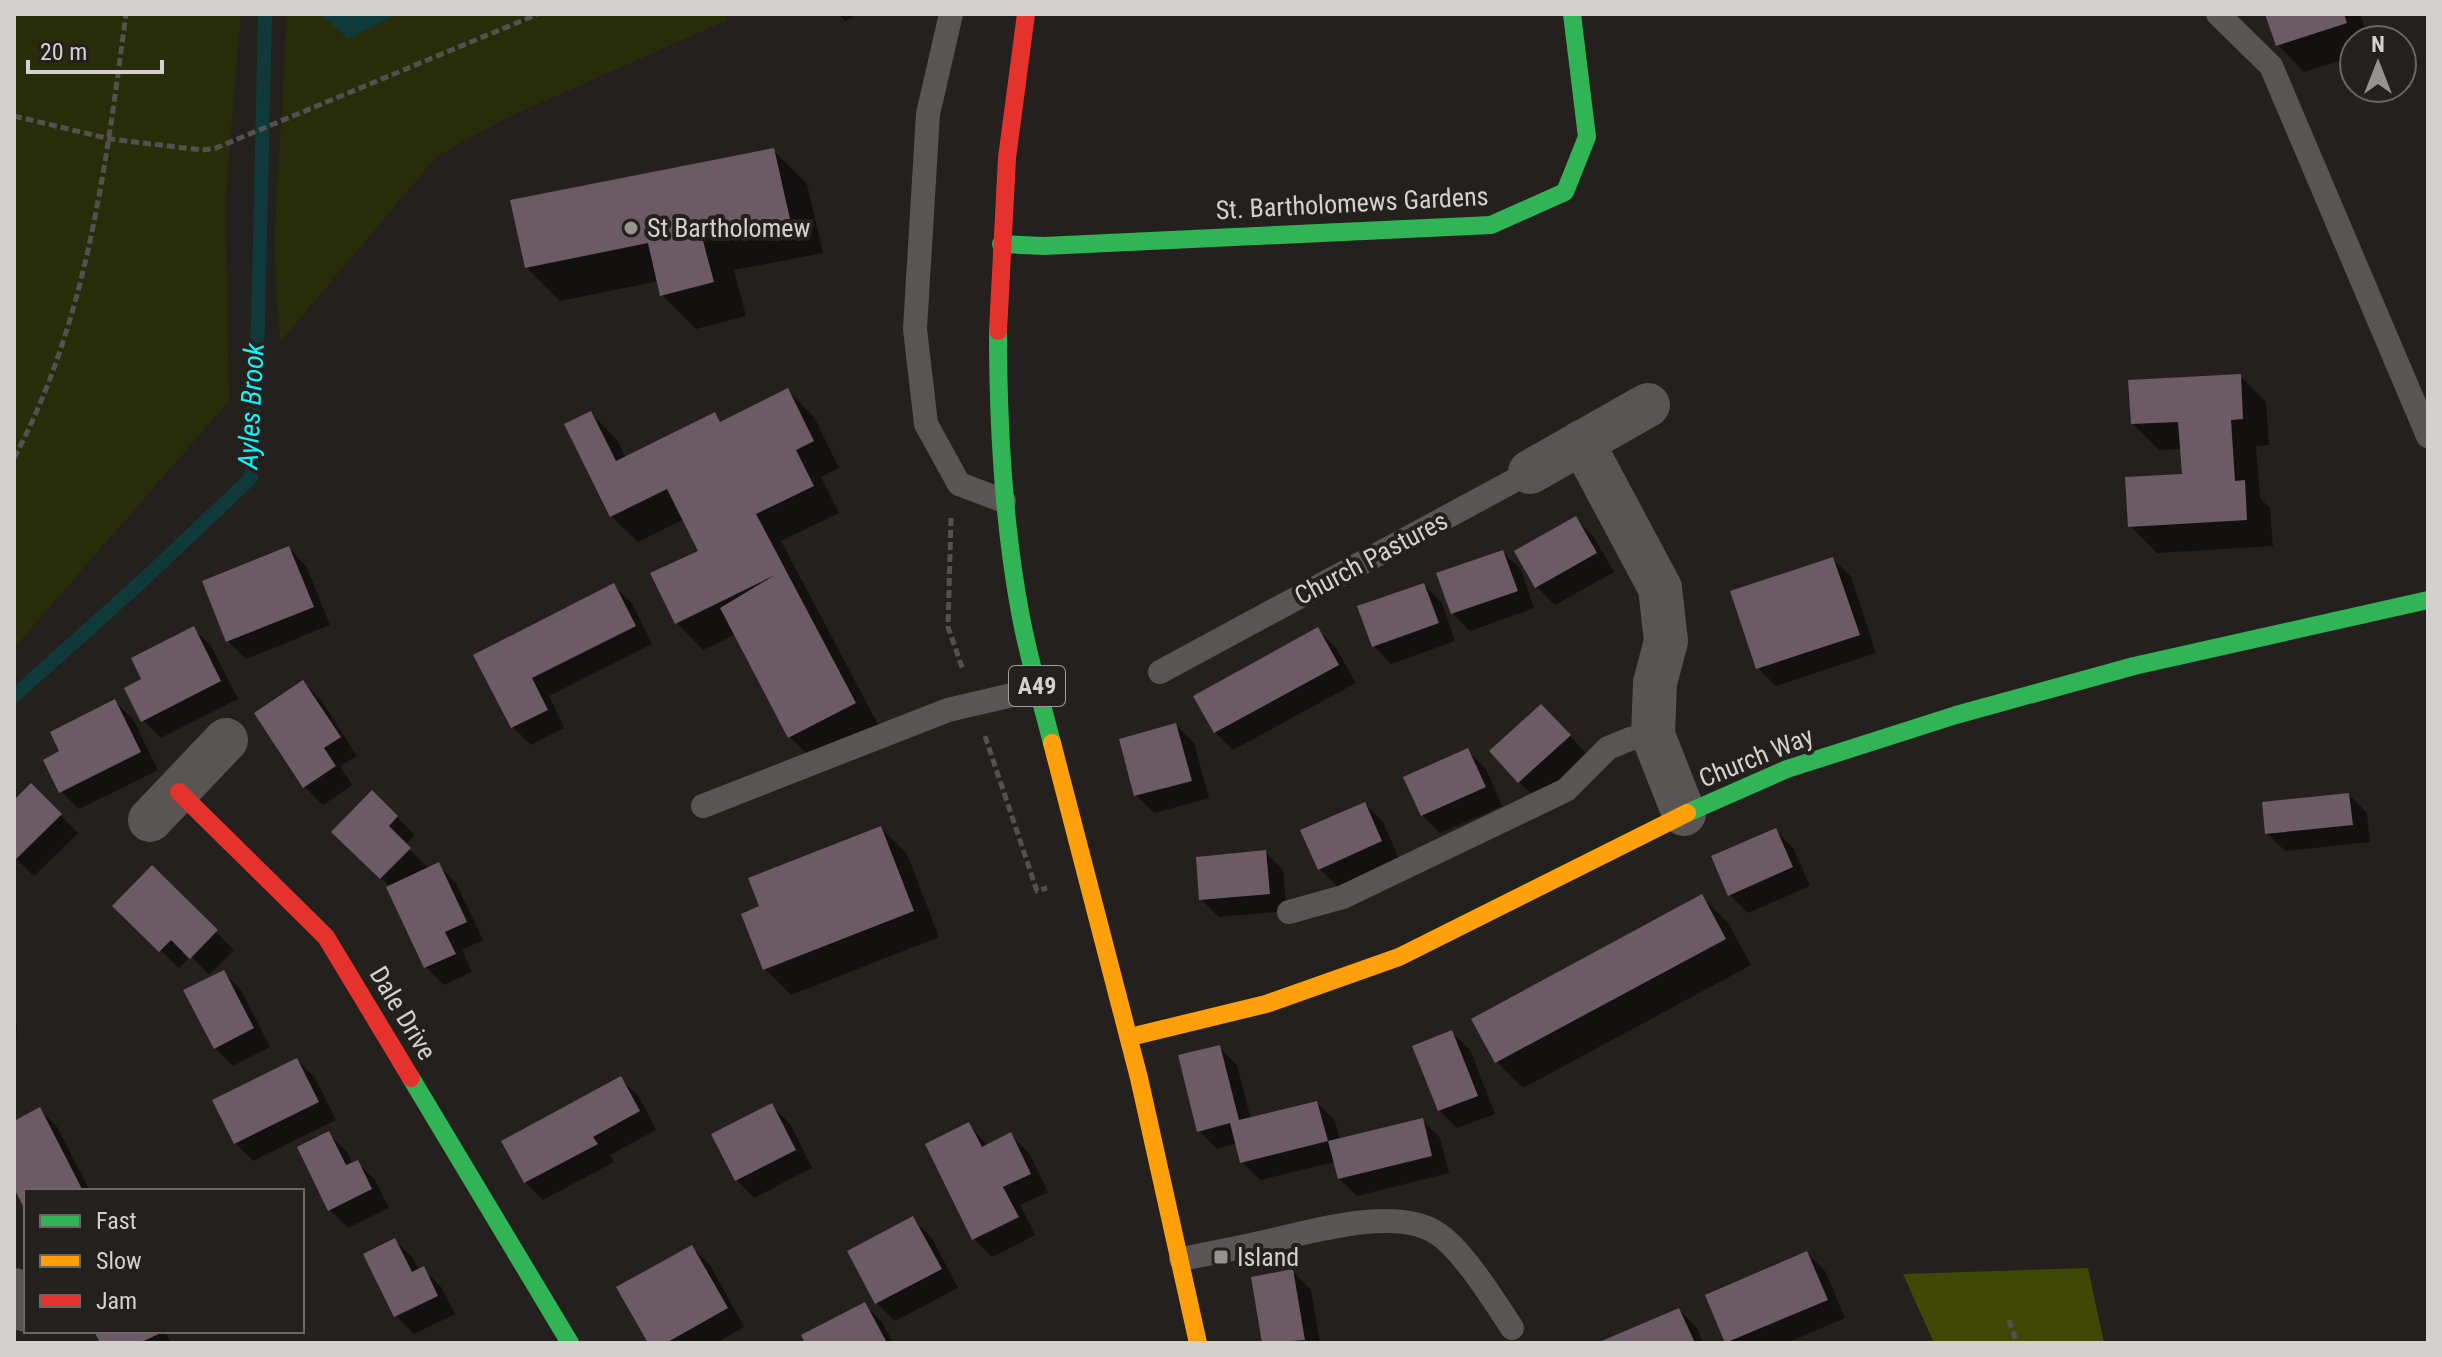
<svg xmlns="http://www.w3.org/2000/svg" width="2442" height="1357" viewBox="0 0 2442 1357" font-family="'Roboto Condensed',sans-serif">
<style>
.green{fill:#272d09}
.forest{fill:#3f4804}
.water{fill:#103939}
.shadow{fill:#0007}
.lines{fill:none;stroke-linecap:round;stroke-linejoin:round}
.stream{stroke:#103939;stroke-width:14}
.building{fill:#6c5b64}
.path{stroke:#535150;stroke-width:5;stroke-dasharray:8 4;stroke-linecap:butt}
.lane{stroke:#585554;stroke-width:24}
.street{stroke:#585554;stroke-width:44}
.fast{stroke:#30b455;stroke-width:18}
.slow{stroke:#ff9f0a;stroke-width:18}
.jam{stroke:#e5322d;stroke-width:18}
.poi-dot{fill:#959290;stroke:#24201d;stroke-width:3}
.labels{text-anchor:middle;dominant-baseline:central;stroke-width:8;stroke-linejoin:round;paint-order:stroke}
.shield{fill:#24201d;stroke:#9e9b99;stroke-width:2}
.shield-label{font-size:24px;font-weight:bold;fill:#d3d0ce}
.street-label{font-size:26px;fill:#d3d0ce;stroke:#24201d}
.poi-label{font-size:26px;fill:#d3d0ce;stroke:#24201d;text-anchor:start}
.water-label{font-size:28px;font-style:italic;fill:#11f4f9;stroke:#24201d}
</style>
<rect width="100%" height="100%" fill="#23201e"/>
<!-- green -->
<g class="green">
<path d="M14,14h227l-16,187 4,200 -215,247z"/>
<path d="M287,14h438l2,6 -220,98 -70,38 -157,186 -6,-96z"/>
</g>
<!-- forest -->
<path class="forest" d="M2088,1268l16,75h-170l-31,-69z"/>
<!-- water -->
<path class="water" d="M321,14h76l-49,25z"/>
<!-- shadow -->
<g class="shadow">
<path d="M839,14h20l-14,7z"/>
<path d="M2268,14h92l9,26h-15v16l-50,16 -26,-27z"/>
<path d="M773,150l34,34 16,69 -89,17 12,46 -50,13 -34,-34 -3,-14 -99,20 -34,-34z"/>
<path d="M2240,376l26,26 3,43 -13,1 4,52 10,10 3,38 -116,7 -27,-27 54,-50 -2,-27 -23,1 -26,-26z"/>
<path d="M788,391l26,26 25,51 -18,9 18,36 -58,28 100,189 -65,33 -26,-26 -54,-103 -33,16 -26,-27 23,-71 -16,-33 -46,23 -27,-26 -20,-103 26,27 9,18 88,-43 8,8z"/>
<path d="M1575,518l18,18 21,36 -59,33 -18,-18 -20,-35z"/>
<path d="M289,548l17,18 24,59 -84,34 -18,-18z"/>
<path d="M1503,552l18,18 13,38 -64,23 -18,-18z"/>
<path d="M1833,559l18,18 25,76 -100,33 -18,-18z"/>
<path d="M1424,585l18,18 13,38 -64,23 -17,-18z"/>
<path d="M614,586l18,17 20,41 -103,52 15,32 -33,17 -18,-18 -37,-71z"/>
<path d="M193,628l18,18 27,53 -77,39 -18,-18z"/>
<path d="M1318,630l18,18 20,35 -123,67 -18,-18z"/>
<path d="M303,682l18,18 36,56 -17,10 12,19 -29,20 -18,-18 -49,-74z"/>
<path d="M115,702l18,17 25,51 -79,39 -18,-18 1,-39z"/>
<path d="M1559,724l28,30 -50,45 -18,-17z"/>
<path d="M1176,725l18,18 15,55 -55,15 -18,-18z"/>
<path d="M1468,751l18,18 16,37 -62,27 -18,-18z"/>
<path d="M31,786l47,47 -44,43 -20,-20v-53z"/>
<path d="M372,792l43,43 -10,10 24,24 9,-4 18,18 27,57 -21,10 10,22 -28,13 -18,-18 -36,-80 -56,-55z"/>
<path d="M2349,795l18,18 3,29 -85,9 -18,-18z"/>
<path d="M1365,804l18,18 16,37 -62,27 -17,-17z"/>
<path d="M881,828l26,26 32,83 -148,58 -26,-26 -3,-61z"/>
<path d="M1775,830l18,18 17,38 -62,27 -18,-18z"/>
<path d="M1265,852l18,18 4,41 -68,6 -18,-18z"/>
<path d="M152,868l82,82 -25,25 -24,-25 -3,3 6,6 -9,9 -64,-62z"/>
<path d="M1702,897l26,26 23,42 -228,123 -26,-26z"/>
<path d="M223,972l18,18 29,57 -37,19 -18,-18z"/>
<path d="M14,1021l3,3 -3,48z"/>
<path d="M1452,1032l18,18 25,64 -38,14 -18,-18z"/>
<path d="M1219,1047l18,18 14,55 66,-17 18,18 5,20 82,-21 18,18 9,35 -92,23 -18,-18 -4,-16 -75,18 -18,-18 -5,-19 -20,6 -18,-18z"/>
<path d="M297,1060l18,18 21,42 -83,41 -18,-18z"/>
<path d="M621,1079l18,18 17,33 -46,25 4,7 -71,38 -18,-18z"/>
<path d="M772,1106l18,18 22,44 -58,30 -17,-18z"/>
<path d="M39,1109l18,18 33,64h-64v17l-12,-23v-62z"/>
<path d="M969,1124l19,22 23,-11 18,18 19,39 -28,13 15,30 -43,22 -18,-18z"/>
<path d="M328,1133l18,18 7,13 4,-2 18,18 14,28 -41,20 -18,-18z"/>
<path d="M913,1219l18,18 27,51 -63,33 -18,-18z"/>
<path d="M395,1240l18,18 6,13 4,-2 18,18 14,27 -41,20 -18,-18z"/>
<path d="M692,1247l18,18 34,62 -28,16h-66z"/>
<path d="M1807,1253l18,18 20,47 -58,25h-59l-21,-47z"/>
<path d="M1293,1272l18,18 9,53h-56l-11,-65z"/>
<path d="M864,1304l18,18 11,21h-86z"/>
<path d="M1679,1310l18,18 6,15h-101z"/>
<path d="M96,1331h69l6,12h-69z"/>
</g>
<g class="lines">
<!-- stream -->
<path class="stream" d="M14,696l126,-113 111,-105 7,-154 7,-310"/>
</g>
<!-- building -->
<g class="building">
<path d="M2265,14h79l3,9 -71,23z"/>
<path d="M774,148l16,71 -88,18 12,45 -54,14 -12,-53 -123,25 -15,-68z"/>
<path d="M2241,374l2,45 -12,1 4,61 10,-1 2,40 -119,7 -3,-50 57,-3 -4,-52 -47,2 -3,-44z"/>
<path d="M788,388l26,53 -18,9 18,36 -58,28 100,189 -68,35 -68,-130 55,-33 -100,49 -25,-51 48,-22 -31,-62 -57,28 -46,-93 27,-13 25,50 99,-49 5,10z"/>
<path d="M1576,516l21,37 -62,35 -21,-37z"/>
<path d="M289,546l25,61 -88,35 -24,-61z"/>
<path d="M1503,550l15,41 -67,23 -15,-41z"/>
<path d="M1833,557l27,78 -104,34 -26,-78z"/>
<path d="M614,583l22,43 -104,52 16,32 -37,18 -38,-73z"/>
<path d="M1424,583l15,40 -67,24 -15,-41z"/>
<path d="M194,626l27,55 -80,41 -17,-34 17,-9 -10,-21z"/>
<path d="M1318,627l21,38 -125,68 -21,-37z"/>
<path d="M303,680l38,57 -17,11 12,18 -33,22 -49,-75z"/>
<path d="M115,699l26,53 -82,41 -16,-33 16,-9 -9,-19z"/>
<path d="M1541,704l30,31 -53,48 -29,-32z"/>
<path d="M1176,723l16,58 -58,15 -15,-57z"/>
<path d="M1468,748l18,39 -65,29 -18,-39z"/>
<path d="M31,783l31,31 -48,47v-61z"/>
<path d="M372,790l26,26 -9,10 22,22 -31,31 -49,-47z"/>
<path d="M2349,793l4,32 -88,9 -3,-32z"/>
<path d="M1365,802l17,39 -64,29 -18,-40z"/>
<path d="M881,826l33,85 -151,59 -22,-56 18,-8 -11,-28z"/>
<path d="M1776,828l17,39 -65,29 -17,-40z"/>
<path d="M1266,850l4,44 -71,6 -3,-43z"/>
<path d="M439,862l28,60 -22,10 11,22 -32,14 -38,-81z"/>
<path d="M152,865l66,65 -28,29 -19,-19 -12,12 -47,-46z"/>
<path d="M1702,894l24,45 -231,124 -24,-44z"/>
<path d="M224,970l30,58 -40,21 -31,-59z"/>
<path d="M1452,1030l26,66 -40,15 -26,-65z"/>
<path d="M1220,1045l19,75 78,-19 11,40 -88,22 -10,-40 -33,9 -19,-77z"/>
<path d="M297,1058l22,44 -85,42 -22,-44z"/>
<path d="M621,1076l19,35 -47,26 5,7 -74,39 -23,-42z"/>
<path d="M772,1103l24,47 -61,31 -24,-47z"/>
<path d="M40,1107l43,84h-57v21l-12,-24v-67z"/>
<path d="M1423,1118l9,38 -94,23 -10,-38z"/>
<path d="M969,1122l13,25 29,-15 20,42 -28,13 16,30 -47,23 -47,-96z"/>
<path d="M329,1131l17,34 12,-5 14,29 -44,22 -31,-64z"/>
<path d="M913,1216l29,53 -67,35 -28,-53z"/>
<path d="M395,1238l17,34 12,-6 14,30 -44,21 -31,-63z"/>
<path d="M692,1245l36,63 -62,35h-18l-32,-56z"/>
<path d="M1807,1251l21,49 -103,43 -20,-48z"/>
<path d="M1293,1269l12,71 -43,3 -11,-66z"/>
<path d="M865,1302l22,41h-82l-4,-8z"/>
<path d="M1679,1308l16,35h-98z"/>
<path d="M94,1331h63l2,3 -20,9h-39z"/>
</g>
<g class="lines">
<!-- path -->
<g class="path">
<path d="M14,116l96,23 92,11 14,-2 322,-134"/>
<path d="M14,458c73,-136 92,-293 112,-444"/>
<path d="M951,518l-3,109 15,43"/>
<path d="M985,736l52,155 10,-3"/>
<path d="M2009,1320l8,23"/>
</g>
<!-- lane -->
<g class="lane">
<path d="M951,14l-23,100 -13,215 11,95 33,60 45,17"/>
<path d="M2218,14l53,52 157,370"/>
<path d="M1160,672l370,-200"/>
<path d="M703,806l245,-96 90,-21"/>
<path d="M1289,912l54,-15 223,-107 42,-42 22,-9 23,-4"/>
<path d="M1181,1259c26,-5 53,-10 79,-16 46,-10 132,-37 175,-11 26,15 60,70 77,96"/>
</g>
<!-- street -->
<g class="street">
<path d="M1582,442l78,146 6,53 -11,42 -2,52 31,79"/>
<path d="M1530,472l118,-67"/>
<path d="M150,820l76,-80"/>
<path d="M14,1290l12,20"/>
</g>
<!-- fast -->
<g class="fast">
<path d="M1001,244l43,2 447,-21 74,-33 22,-55 -15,-123"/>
<path d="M998,331c0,94 5,189 22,281 8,44 21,88 32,131"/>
<path d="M1687,813l100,-44 169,-54 178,-49 294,-66"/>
<path d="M411,1078l159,265"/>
</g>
<!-- slow -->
<g class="slow">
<path d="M1052,743l87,335 59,265"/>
<path d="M1130,1037l136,-33 133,-47 288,-144"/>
</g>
<!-- jam -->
<g class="jam">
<path d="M998,331l9,-173 19,-144"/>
<path d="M179,792l147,145 85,141"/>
</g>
</g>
<!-- markers -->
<g class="poi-dot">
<circle cx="631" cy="228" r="8"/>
<rect x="1213" y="1249" width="16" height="16" rx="4"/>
</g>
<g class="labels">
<!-- shield labels -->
<rect class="shield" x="1009" y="666" width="56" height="40" rx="6"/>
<g class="shield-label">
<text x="1037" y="686">A49</text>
</g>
<!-- street labels -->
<g class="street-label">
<text transform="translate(1352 203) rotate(-3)">St. Bartholomews Gardens</text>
<text transform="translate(1371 558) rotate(-28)">Church Pastures</text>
<text transform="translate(1756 757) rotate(-22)">Church Way</text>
<text transform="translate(403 1013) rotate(59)">Dale Drive</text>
</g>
<!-- poi labels -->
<g class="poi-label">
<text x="647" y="228">St Bartholomew</text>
<text x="1237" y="1257">Island</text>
</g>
<!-- water labels -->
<g class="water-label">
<text transform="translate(251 406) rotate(-87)">Ayles Brook</text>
</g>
</g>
<!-- border -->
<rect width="2442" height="1357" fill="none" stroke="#d3d0ce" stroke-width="32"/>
<!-- legend -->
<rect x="24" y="1189" width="280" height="144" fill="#24201d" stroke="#6a6664" stroke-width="2"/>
<rect x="40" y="1215" width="40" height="12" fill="#30b455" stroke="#6a6664" stroke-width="2"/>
<text x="96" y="1229" font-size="24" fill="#d3d0ce">Fast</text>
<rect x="40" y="1255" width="40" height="12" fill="#ff9f0a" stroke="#6a6664" stroke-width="2"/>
<text x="96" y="1269" font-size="24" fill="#d3d0ce">Slow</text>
<rect x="40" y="1295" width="40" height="12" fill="#e5322d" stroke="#6a6664" stroke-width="2"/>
<text x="96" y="1309" font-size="24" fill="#d3d0ce">Jam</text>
<!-- north arrow -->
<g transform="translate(2378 64)"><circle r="38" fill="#24201d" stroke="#6a6664" stroke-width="2"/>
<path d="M0-6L14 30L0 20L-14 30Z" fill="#959290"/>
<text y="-12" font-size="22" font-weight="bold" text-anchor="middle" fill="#d3d0ce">N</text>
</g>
<!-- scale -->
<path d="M28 60v12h134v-12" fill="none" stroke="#d3d0ce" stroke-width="4"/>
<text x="40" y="60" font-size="24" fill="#d3d0ce" stroke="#24201d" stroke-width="6" paint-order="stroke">20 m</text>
</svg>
